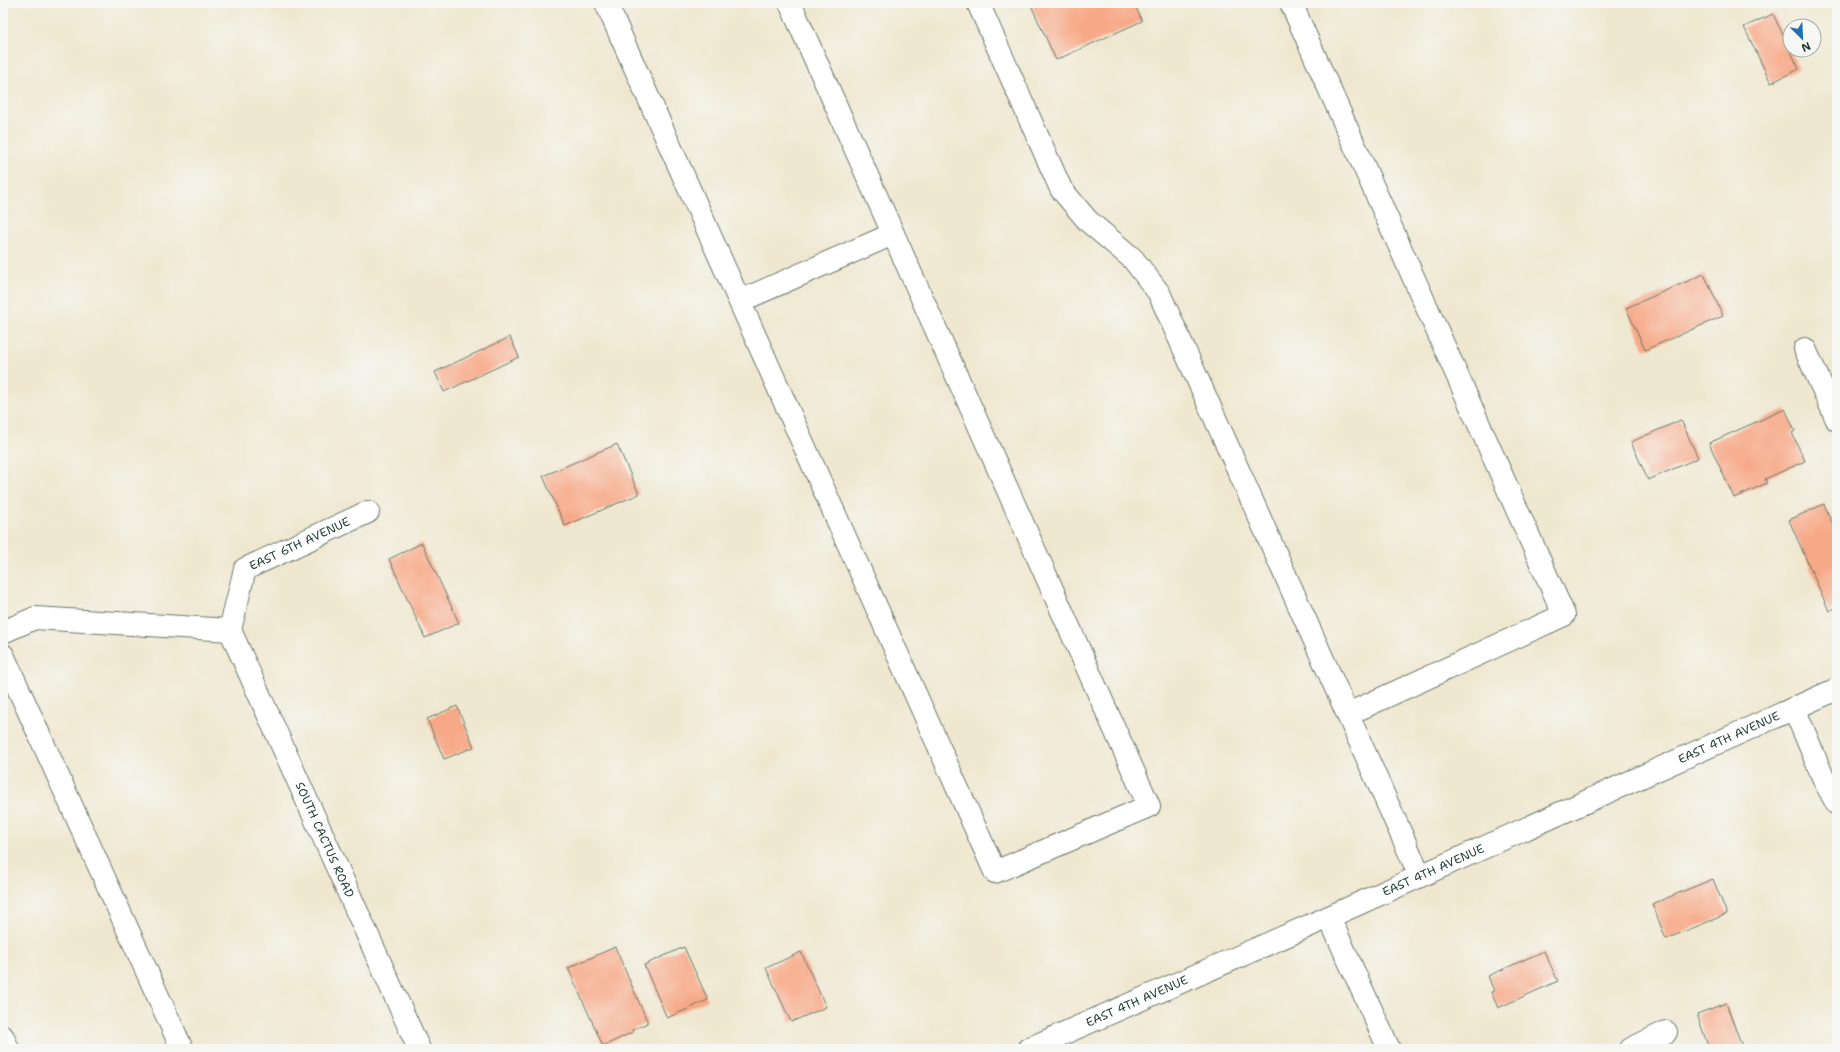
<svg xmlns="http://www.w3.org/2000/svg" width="1840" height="1052" viewBox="0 0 1840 1052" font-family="'Shantell Sans',sans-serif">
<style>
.building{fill:#f7a886}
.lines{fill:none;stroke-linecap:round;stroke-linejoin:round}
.minor-casing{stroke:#68786a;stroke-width:24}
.minor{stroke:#fff;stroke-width:22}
.labels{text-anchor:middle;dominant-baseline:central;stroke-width:4;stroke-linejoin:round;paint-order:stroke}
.street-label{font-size:12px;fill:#1f3d34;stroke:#f6f6f2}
</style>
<rect width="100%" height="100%" fill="#f6f6f2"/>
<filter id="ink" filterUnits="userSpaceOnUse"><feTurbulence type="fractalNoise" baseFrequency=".025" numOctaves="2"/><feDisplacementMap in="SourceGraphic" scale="8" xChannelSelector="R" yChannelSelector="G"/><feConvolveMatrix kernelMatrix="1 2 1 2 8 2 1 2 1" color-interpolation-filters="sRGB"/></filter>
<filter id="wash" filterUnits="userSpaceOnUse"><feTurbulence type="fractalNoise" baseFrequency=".012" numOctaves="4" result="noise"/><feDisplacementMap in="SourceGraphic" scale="16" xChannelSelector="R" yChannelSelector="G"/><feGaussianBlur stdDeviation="0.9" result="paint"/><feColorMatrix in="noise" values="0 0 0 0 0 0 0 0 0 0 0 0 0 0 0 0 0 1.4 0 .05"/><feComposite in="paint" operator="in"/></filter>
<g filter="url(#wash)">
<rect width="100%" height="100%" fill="#efe7cf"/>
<g id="blocks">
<!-- building -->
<g class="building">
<path d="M1030,3h104l8,18 -86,39z"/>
<path d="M1773,14l26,55 -28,14 -27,-56z"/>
<path d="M1704,274l19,42 -78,34 -19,-42z"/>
<path d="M510,337l9,20 -75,35 -9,-20z"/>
<path d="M1785,409l10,22 -3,2 13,28 -40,18 2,4 -33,15 -25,-55z"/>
<path d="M1681,420l17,38 -50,22 -17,-38z"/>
<path d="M617,444l22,50 -74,32 -22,-50z"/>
<path d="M1824,504l13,30v73l-8,4 -40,-91z"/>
<path d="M422,543l37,80 -34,15 -36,-79z"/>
<path d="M457,706l17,41 -30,12 -17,-40z"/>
<path d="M1713,879l14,35 -61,25 -14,-35z"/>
<path d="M615,947l33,76 -16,7 1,2 -30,14 -35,-78z"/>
<path d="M684,947l24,53 -41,18 -23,-53z"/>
<path d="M1544,951l14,30 -60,27 -7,-16 3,-1 -6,-15z"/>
<path d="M801,952l25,55 -35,15 -25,-54z"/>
<path d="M1726,1003l17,46h-34l-12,-35z"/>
</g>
</g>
</g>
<g filter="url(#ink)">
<use href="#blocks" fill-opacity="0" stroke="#68786a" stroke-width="1"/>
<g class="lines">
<defs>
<g id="minor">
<path d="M606,3l389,869 154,-66 -359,-803"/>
<path d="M978,3l83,186 27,32 45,38 26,34 261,583"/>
<path d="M1291,3l273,612 -216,99"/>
<path d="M740,301l153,-67"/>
<path d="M1805,349l32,71"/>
<path id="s1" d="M230,630l189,419"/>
<path id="s2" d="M230,630l15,-61 123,-57"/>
<path d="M3,632l32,-14 195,12"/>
<path d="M3,655l179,394"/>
<path d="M1794,708l31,74 12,22"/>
<path d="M1329,917l60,132"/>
<path d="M3,1037l5,12"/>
<path id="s3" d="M1028,1049l301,-132 508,-228"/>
<path d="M1631,1049l35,-17"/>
</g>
</defs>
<!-- minor casing -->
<use href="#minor" class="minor-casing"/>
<!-- minor -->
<use href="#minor" class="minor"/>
</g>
</g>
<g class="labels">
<!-- street labels -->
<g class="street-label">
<text stroke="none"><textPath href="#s2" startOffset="123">EAST 6TH AVENUE</textPath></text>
<text stroke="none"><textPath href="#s3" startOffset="767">EAST 4TH AVENUE</textPath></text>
<text stroke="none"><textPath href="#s1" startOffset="230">SOUTH CACTUS ROAD</textPath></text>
<text stroke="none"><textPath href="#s3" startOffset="443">EAST 4TH AVENUE</textPath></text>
<text stroke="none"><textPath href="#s3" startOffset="119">EAST 4TH AVENUE</textPath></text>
</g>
</g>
<!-- margin -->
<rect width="1840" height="1052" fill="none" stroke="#f6f6f2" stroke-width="16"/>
<!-- north arrow -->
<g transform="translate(1802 38) rotate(156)"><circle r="19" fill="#f6f6f2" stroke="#a0aca6"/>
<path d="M0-3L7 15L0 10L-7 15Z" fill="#1f6fb2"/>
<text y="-6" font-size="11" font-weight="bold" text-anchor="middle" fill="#1f3d34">N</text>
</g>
</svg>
